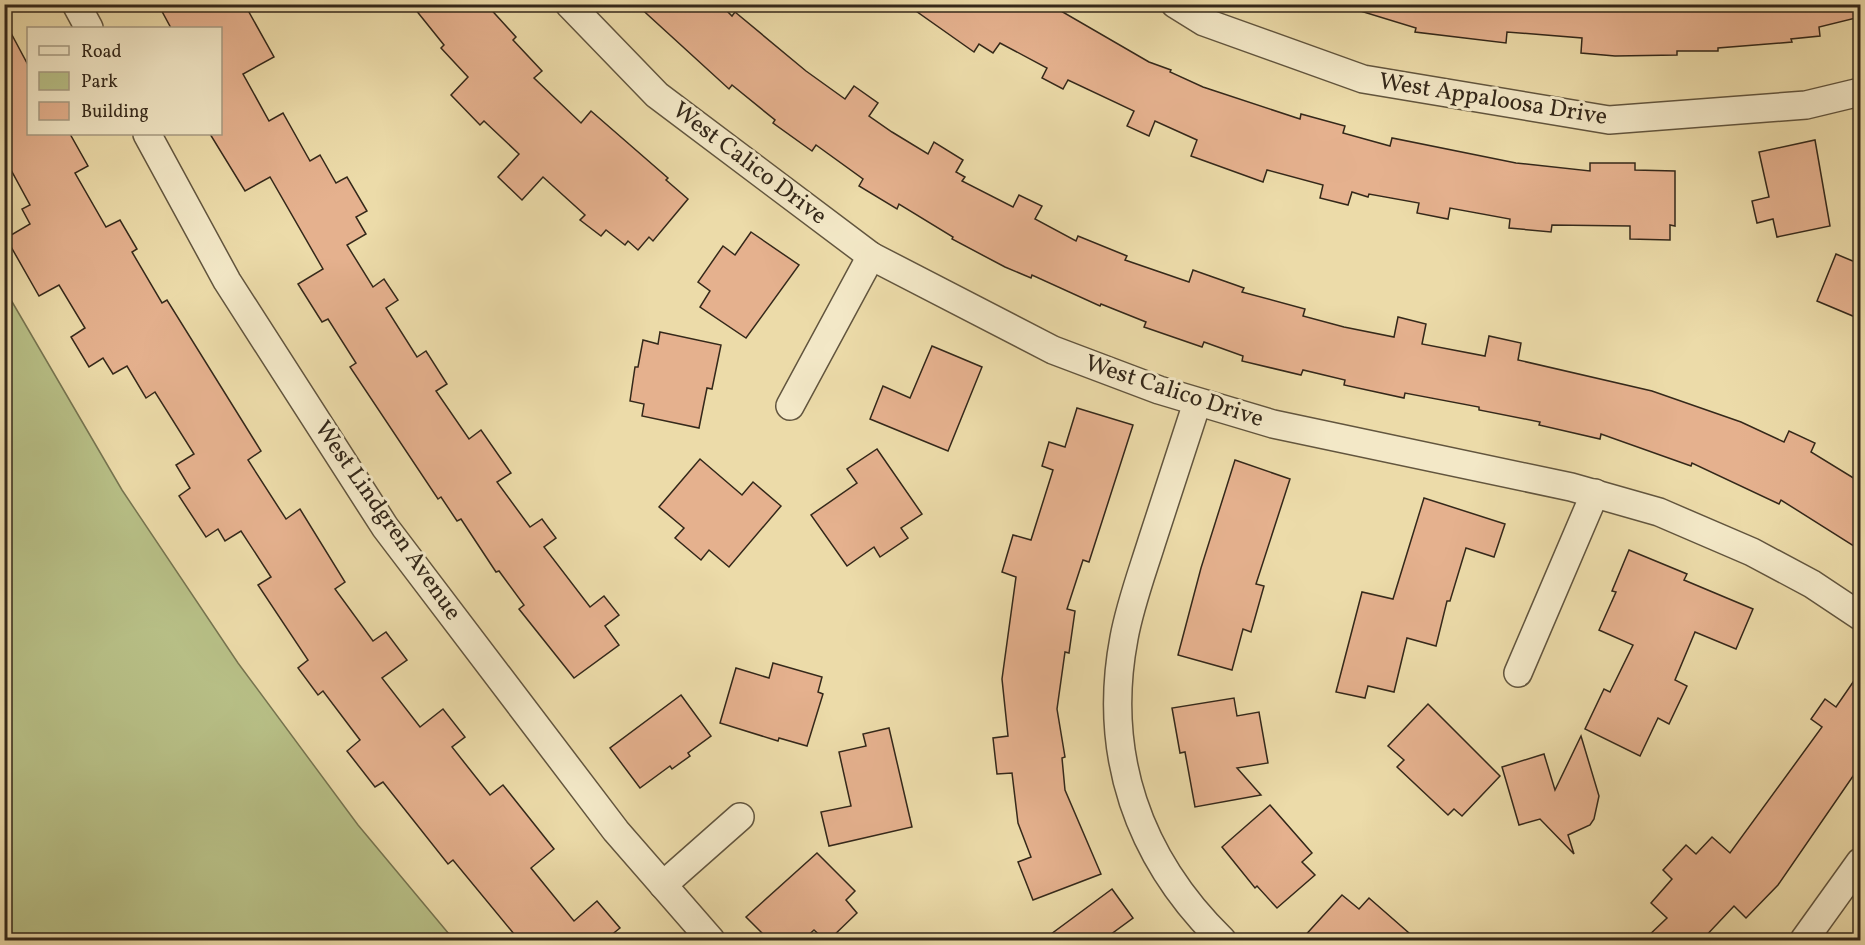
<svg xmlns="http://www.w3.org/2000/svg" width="1865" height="945" viewBox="0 0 1865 945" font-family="Vollkorn,serif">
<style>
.green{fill:#b8c087;stroke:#767450;stroke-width:1.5}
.building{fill:#e5b18e;stroke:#34281a;stroke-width:1.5}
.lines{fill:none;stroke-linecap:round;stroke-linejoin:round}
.minor-casing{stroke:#62553e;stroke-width:30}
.minor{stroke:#f3e8c7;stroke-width:27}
.labels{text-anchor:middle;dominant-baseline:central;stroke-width:6;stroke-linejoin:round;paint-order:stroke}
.street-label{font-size:24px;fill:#34281a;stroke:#f3e8c7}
</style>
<rect width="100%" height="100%" fill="#ecdba9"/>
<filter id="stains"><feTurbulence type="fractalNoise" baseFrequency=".00333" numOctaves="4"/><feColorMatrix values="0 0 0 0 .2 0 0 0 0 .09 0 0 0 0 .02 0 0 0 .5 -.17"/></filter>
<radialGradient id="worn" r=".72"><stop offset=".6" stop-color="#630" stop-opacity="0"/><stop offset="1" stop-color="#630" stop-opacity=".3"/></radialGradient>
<!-- green -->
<path class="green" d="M4,288l118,202 116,173 120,162 96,115h-449z"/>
<!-- building -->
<g class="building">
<path d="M158,4l87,1 29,52 -31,17 26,47 14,-8 27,48 10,-6 16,28 11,-6 20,34 -11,6 10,17 -19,11 26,42 11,-8 14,21 -12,8 31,49 9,-6 21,33 -11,7 33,48 12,-9 30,43 -14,9 33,45 12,-8 14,19 -12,9 46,60 14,-11 15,19 -14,11 14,19 -45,33 -55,-69 5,-4 -25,-34 -3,1 -35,-53 -4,2 -16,-24 -3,2 -88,-132 6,-4 -28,-44 -6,3 -24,-38 25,-15 -53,-92 -25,14 -35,-57h10v-106h-49z"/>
<path d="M411,4h75l30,33 -3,3 29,31 -8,7 47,45 10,-12 77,67 -2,2 22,19 -35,42 -4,-4 -11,13 -10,-9 -3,4 -19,-15 -5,6 -21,-16 5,-5 -42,-38 -21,23 -24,-23 21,-23 -35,-33 -4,4 -29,-30 17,-18 -27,-29 3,-3z"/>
<path d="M636,4h84l12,12 3,-4 71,59 39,28 9,-13 24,17 -9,13 23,16 36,22 6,-12 29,18 -7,12 9,5 -3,4 51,26 6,-12 23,11 -7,13 41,22 2,-5 49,20 -2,4 64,22 4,-12 51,18 -2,4 63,17 -2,7 41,11 50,10 4,-20 28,7 -4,20 63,12 4,-20 32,7 -3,17 134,31 89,31 43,20 5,-11 26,12 -4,9 49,30v68l-79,-50 -2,4 -87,-41 -1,3 -90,-32 -1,5 -61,-14 1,-3 -61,-12v-3l-74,-14 -1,5 -60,-13 1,-5 -42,-10 -2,5 -59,-14 1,-5 -39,-14 -2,5 -58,-20 2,-5 -45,-18 -1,2 -68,-31 -1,3 -26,-11 -53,-28 1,-2 -54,-33 -2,5 -38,-23 4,-7 -47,-34 -4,6 -39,-28 2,-3 -43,-35 -3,4z"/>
<path d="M906,4h143l100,58 22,8 -1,2 33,15 97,32 1,-5 44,12 -2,7 47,13 2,-8 124,25 74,8v-8h45v7l40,1v55l-5,-1v15l-40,-1v-13l-78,-1 -1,7 -42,-4 1,-9 -60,-11 -2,11 -31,-6 2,-10 -50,-9 -1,3 -16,-5 -4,13 -28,-7 3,-13 -56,-15 -4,12 -72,-26 6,-16 -42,-19 -6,15 -22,-10 7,-15 -66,-31 -5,9 -21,-11 5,-10 -47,-25 -7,10 -14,-9 -5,8z"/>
<path d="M1358,4h502v13l-41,10 1,9 -29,3 1,3 -74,6v3h-41v4l-62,1 -34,-3 1,-15 -75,-6 -1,11 -91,-11 1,-4 -59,-18z"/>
<path d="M4,20l24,45v69h42l18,32 -13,7 31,54 14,-7 17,29 -5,3 30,51 5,-3 94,151 -13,9 38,59 14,-10 45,73 -10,7 38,52 13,-9 21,28 -25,18 38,49 23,-18 22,28 -13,10 38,48 13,-10 51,64 -23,19 43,53 23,-20 23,27 -15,12h-86l-66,-80 -5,4 -65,-82 -8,5 -28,-36 13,-11 -37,-49 -5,4 -20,-27 10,-8 -50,-75 13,-8 -30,-46 -16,10 -7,-12 -12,8 -27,-41 11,-8 -14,-23 18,-11 -39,-62 -9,6 -19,-32 -14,8 -10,-16 -14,9 -18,-30 14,-9 -26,-43 -20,11 -33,-58 24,-14 -8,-15 8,-4 -26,-48z"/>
<path d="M1815,140l15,86 -53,11 -4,-18 -16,4 -5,-22 17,-4 -10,-45z"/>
<path d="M751,232l48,33 -53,73 -46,-31 10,-16 -12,-9 25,-36 12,9z"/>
<path d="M1836,254l24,10v55l-43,-18z"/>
<path d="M660,332l61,13 -9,44 -5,-1 -8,40 -57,-12 2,-12 -14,-3 5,-34h3l5,-27 15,4z"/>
<path d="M932,346l50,21 -34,84 -78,-32 13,-33 27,12z"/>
<path d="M1077,408l56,17 -44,137 -6,-2 -16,49 8,2 -6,42 -4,-1 -8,57 8,48 -3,1 3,32 36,84 -68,26 -15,-38 13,-5 -13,-34 -6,-50 -15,1 -4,-36 15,-2 -6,-57 14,-102 -14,-5 11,-37 18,5 22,-70 -11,-4 7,-24 16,5z"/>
<path d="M877,449l45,65 -21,14 7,10 -28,19 -6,-10 -27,19 -36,-51 46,-32 -10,-14z"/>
<path d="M700,459l42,36 11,-13 28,24 -52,61 -20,-17 -8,10 -26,-22 9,-10 -25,-21z"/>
<path d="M1235,460l55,19 -34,105 8,2 -13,46 -8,-3 -11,41 -54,-15 23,-87z"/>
<path d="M1424,498l81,26 -11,33 -28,-9 -16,53h-3l-11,45 -29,-8 -13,54 -26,-6 -3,12 -29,-6 26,-100 31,7z"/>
<path d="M1629,550l58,24 -3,6 69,29 -17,40 -41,-17 -20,48 12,6 -18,38 -11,-6 -18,38 -55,-27 19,-40 6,3 23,-47 -34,-15 17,-38 -4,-1z"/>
<path d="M773,663l49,14 -4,15 5,2 -16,52 -28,-8 -1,3 -58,-18 16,-55 33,10z"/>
<path d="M1860,672v94l-82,119 -32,33 -12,-12 -32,34h-58l23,-22 -16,-15 21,-24 -9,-9 23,-25 10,9 16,-17 18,16 92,-126 -11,-8 14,-20 11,8z"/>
<path d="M681,695l30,41 -23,17 2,3 -18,13 -2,-3 -30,22 -30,-40z"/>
<path d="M1234,698l3,18 22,-4 9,51 -31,5 24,27 -66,12 -10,-55 -5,1 -8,-45z"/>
<path d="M1428,704l72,72 -38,40 -8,-7 -6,6 -51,-48 7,-7 -16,-14z"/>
<path d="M889,728l23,99 -83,19 -8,-34 30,-6 -12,-54 27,-6 -3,-12z"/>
<path d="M1581,736l18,60 -5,23 -4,6 -22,10 6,19 -34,-35 -21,6 -17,-58 42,-13 11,36z"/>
<path d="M1270,805l42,48 -10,9 13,13 -38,33 -20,-22 -2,2 -33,-41z"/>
<path d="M817,853l38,38 -9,9 11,13 -28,27h-4l-11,-10 -11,10h-34l-23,-23z"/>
<path d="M1112,889l21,29 -30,22h-60z"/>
<path d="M1342,895l17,14 10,-11 48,42h-116z"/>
</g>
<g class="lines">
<defs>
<g id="minor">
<path d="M76,4l13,24"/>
<path d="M569,4l88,91 214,161 182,94 106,40 114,34 298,63 88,25 93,40 60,32 48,32"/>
<path d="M1175,4l29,18 159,57 246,41 197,-15 54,-13"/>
<path d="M147,134l80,147 158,246 231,304 95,109"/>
<path d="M1197,403c-15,46 -30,92 -45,138 -10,32 -22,64 -28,97 -22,116 14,220 98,302"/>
<path d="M790,406l81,-150"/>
<path d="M1518,673l77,-180"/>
<path d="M663,885l77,-68"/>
<path d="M1804,940l56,-78"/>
</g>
</defs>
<!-- minor casing -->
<use href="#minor" class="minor-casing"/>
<!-- minor -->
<use href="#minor" class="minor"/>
</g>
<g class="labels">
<!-- street labels -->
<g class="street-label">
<text transform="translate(1493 100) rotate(9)">West Appaloosa Drive</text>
<text transform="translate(749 164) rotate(37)">West Calico Drive</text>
<text transform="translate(1174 392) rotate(18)">West Calico Drive</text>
<text transform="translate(387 521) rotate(55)">West Lindgren Avenue</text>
</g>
</g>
<!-- margin -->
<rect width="1865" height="945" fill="none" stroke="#ecdba9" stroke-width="24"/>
<rect x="6" y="6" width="1853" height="933" fill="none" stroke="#34281a" stroke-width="3"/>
<rect x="12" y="12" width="1841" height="921" fill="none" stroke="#34281a" stroke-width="1.5"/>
<!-- legend -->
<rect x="27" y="27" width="195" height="108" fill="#f3e8c7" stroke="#a79b82" stroke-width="1.5"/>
<rect x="39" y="46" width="30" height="9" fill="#f3e8c7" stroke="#a79b82" stroke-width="1.5"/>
<text x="81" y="57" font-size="18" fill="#34281a">Road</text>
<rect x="39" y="72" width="30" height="18" fill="#b8c087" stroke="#a79b82" stroke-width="1.5"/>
<text x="81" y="87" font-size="18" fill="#34281a">Park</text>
<rect x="39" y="102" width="30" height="18" fill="#e5b18e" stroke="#a79b82" stroke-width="1.5"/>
<text x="81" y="117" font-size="18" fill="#34281a">Building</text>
<rect width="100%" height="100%" filter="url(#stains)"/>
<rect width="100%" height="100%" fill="url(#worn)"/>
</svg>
